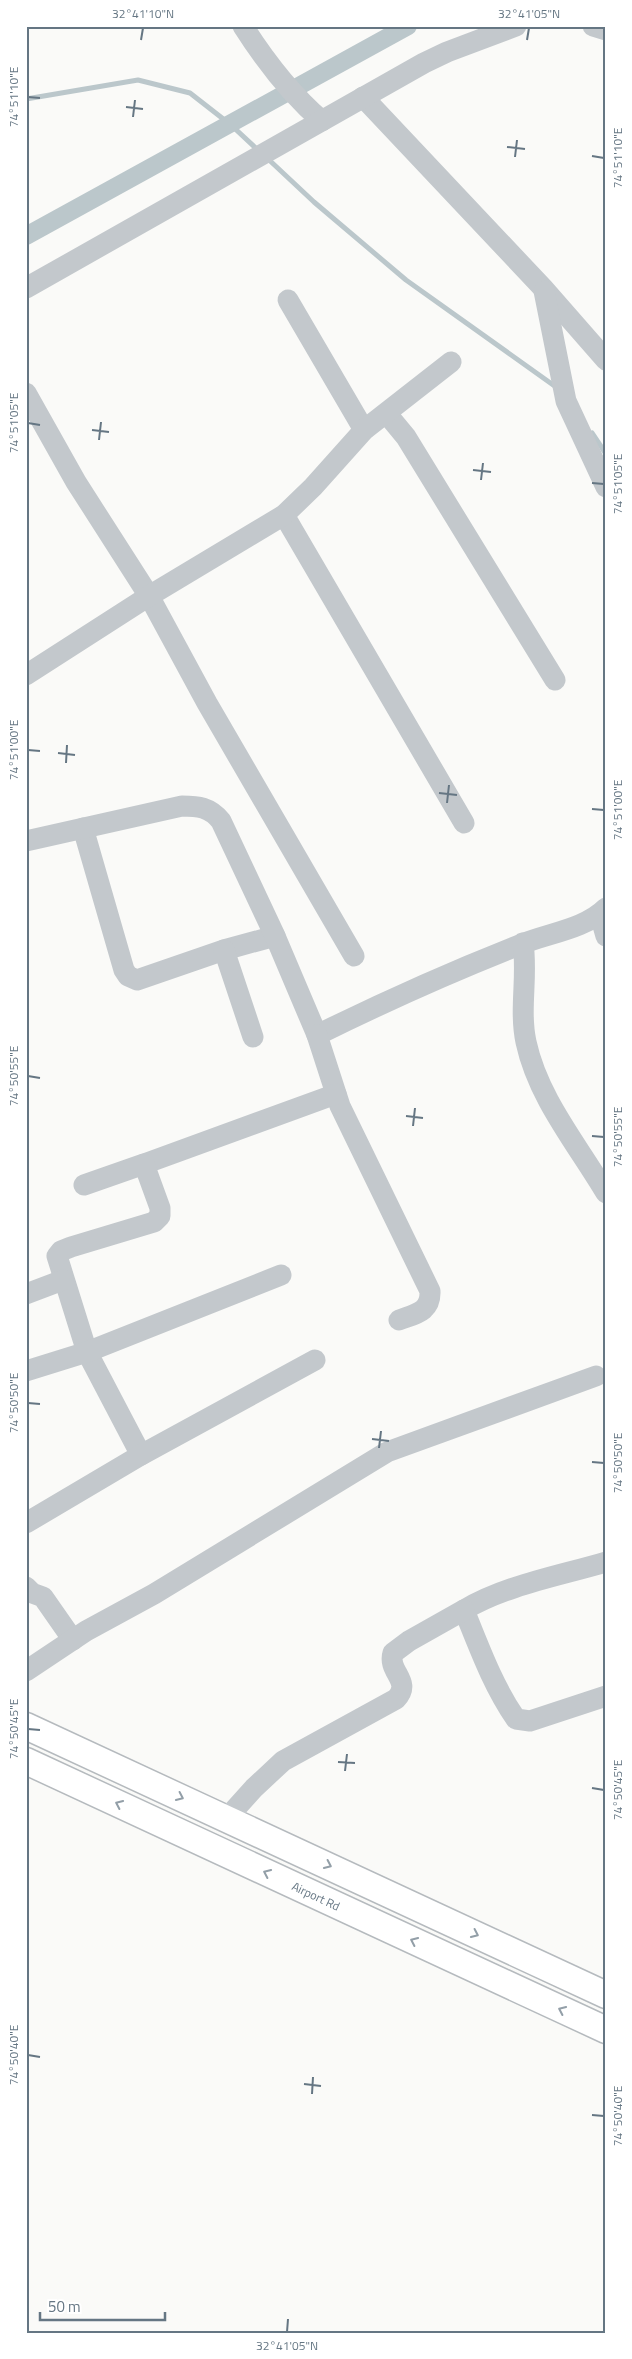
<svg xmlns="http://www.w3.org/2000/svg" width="632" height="2359" viewBox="0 0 632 2359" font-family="'Titillium Web',sans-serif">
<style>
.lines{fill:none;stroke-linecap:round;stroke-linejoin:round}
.stream{stroke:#bbc7cb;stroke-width:5}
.canal{stroke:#bbc7cb;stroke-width:18}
.major-casing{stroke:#b5babe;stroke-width:29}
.minor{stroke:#c3c8cc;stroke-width:21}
.major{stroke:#fff;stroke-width:26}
.oneway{stroke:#939fa8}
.ticks{fill:none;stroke:#657683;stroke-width:2}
.labels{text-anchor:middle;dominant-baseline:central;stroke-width:5;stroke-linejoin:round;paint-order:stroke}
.street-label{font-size:12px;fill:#657683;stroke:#fff}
.neatline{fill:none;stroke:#657683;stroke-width:2}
.ticks-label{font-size:12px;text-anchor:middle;fill:#657683}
</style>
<rect width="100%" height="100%" fill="#fafaf8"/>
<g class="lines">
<!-- stream -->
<g class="stream">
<path d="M26,99l112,-19 52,13 41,32 28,26"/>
<path d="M267,158l47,44 92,78 150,107"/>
<path d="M592,433l14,21"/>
</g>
<!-- canal -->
<path class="canal" d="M26,236l382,-210"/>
<defs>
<g id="major">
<path d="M26,1726l580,269"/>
<path d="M26,1761l580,269"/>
</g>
</defs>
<!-- major casing -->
<use href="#major" class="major-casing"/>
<!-- minor -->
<g class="minor">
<path d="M243,26c21,33 50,70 79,95"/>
<path d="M593,26l13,4"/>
<path d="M363,97l180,191 63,72"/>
<path d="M26,288l398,-225 23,-11 69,-26"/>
<path d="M544,291l22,110 40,86"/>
<path d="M288,300l76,130"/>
<path d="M26,393l50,89 73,114 58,107 147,253"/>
<path d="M387,414l19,23 149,243"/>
<path d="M284,515l180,308"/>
<path d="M26,675l123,-79 135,-81 29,-28 51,-57 87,-68"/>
<path d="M83,828l41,142 4,6 9,4 87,-30 51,-14"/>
<path d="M26,841l156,-35c16,0 28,1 39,15l54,115 42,99c67,-33 136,-64 205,-91 27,-11 63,-15 84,-36"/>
<path d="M600,915l6,21"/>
<path d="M523,943c5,33 -4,66 3,99 12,56 51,102 80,151"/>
<path d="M224,950l29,87"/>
<path d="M317,1035l23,71 90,185c1,21 -15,23 -31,29"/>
<path d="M144,1164l192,-70"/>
<path d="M84,1185l60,-21 16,44v8l-6,6 -83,25 -10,4 -4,5 30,96 54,103"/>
<path d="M26,1294l37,-14"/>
<path d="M26,1371l61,-19 194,-77"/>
<path d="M26,1523l115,-68 174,-95"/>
<path d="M606,1562c-47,14 -100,23 -142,48 15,37 29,76 52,109l14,2 76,-25"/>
<path d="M26,1587l6,6 11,4 30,43"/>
<path d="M26,1671l60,-40 68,-37 233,-142 209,-76"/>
<path d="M227,1818l27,-30 29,-27 113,-62c17,-18 -9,-27 -3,-46l16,-12 55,-31"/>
</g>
<!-- major -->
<use href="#major" class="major"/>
</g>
<!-- one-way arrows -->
<defs><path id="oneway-chevron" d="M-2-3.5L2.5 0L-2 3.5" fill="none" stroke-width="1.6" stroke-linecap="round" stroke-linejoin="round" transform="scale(1.25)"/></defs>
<g class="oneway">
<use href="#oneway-chevron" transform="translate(180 1797) rotate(25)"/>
<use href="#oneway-chevron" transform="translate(119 1804) rotate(-155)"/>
<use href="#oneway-chevron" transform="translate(328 1865) rotate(25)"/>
<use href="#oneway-chevron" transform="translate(267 1873) rotate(-155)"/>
<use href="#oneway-chevron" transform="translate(475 1934) rotate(25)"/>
<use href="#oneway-chevron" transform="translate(414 1941) rotate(-155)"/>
<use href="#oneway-chevron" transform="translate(562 2010) rotate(-155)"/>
</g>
<!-- ticks -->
<path class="ticks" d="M141,40l2,-12M527,40l2,-12M28,97l12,1M126,107l17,2M133,117l2,-17M507,147l18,2M592,156l12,2M515,157l2,-17M28,423l12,2M92,430l17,2M99,440l2,-18M473,470l18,2M481,480l2,-17M592,483l12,1M28,750l12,1M58,753l17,2M66,763l1,-18M439,793l18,2M447,803l2,-18M592,809l12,1M28,1076l12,2M406,1116l17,2M413,1126l2,-18M592,1136l12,1M28,1403l12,1M372,1439l17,2M379,1448l2,-17M592,1462l12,1M28,1729l12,1M338,1762l17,1M345,1771l2,-17M592,1788l12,2M28,2055l12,2M304,2084l17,2M312,2094l1,-17M592,2115l12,1M287,2332l1,-13"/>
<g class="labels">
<!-- street labels -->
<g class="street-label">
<text transform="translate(316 1896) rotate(25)">Airport Rd</text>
</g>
</g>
<!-- border -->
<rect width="632" height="2359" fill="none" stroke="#ffffff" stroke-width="55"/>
<!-- scale -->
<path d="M40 2312v8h125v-8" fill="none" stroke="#657683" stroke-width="2.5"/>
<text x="48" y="2312" font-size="15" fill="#657683" stroke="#ffffff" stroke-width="4" paint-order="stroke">50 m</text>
<rect x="28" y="28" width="576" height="2304" class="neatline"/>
<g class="ticks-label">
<text x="143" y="18">32°41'10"N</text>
<text x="529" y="18">32°41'05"N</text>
<text transform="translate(14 97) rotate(-90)" y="4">74°51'10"E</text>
<text transform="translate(618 158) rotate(-90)" y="4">74°51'10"E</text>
<text transform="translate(14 423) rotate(-90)" y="4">74°51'05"E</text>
<text transform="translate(618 484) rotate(-90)" y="4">74°51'05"E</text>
<text transform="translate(14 750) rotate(-90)" y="4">74°51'00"E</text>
<text transform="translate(618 810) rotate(-90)" y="4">74°51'00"E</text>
<text transform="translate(14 1076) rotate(-90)" y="4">74°50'55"E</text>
<text transform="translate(618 1137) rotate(-90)" y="4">74°50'55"E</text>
<text transform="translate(14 1403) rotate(-90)" y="4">74°50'50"E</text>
<text transform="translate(618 1463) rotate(-90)" y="4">74°50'50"E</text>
<text transform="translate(14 1729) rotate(-90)" y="4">74°50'45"E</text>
<text transform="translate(618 1790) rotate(-90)" y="4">74°50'45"E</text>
<text transform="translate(14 2055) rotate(-90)" y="4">74°50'40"E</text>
<text transform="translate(618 2116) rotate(-90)" y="4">74°50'40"E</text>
<text x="287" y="2350">32°41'05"N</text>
</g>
</svg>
